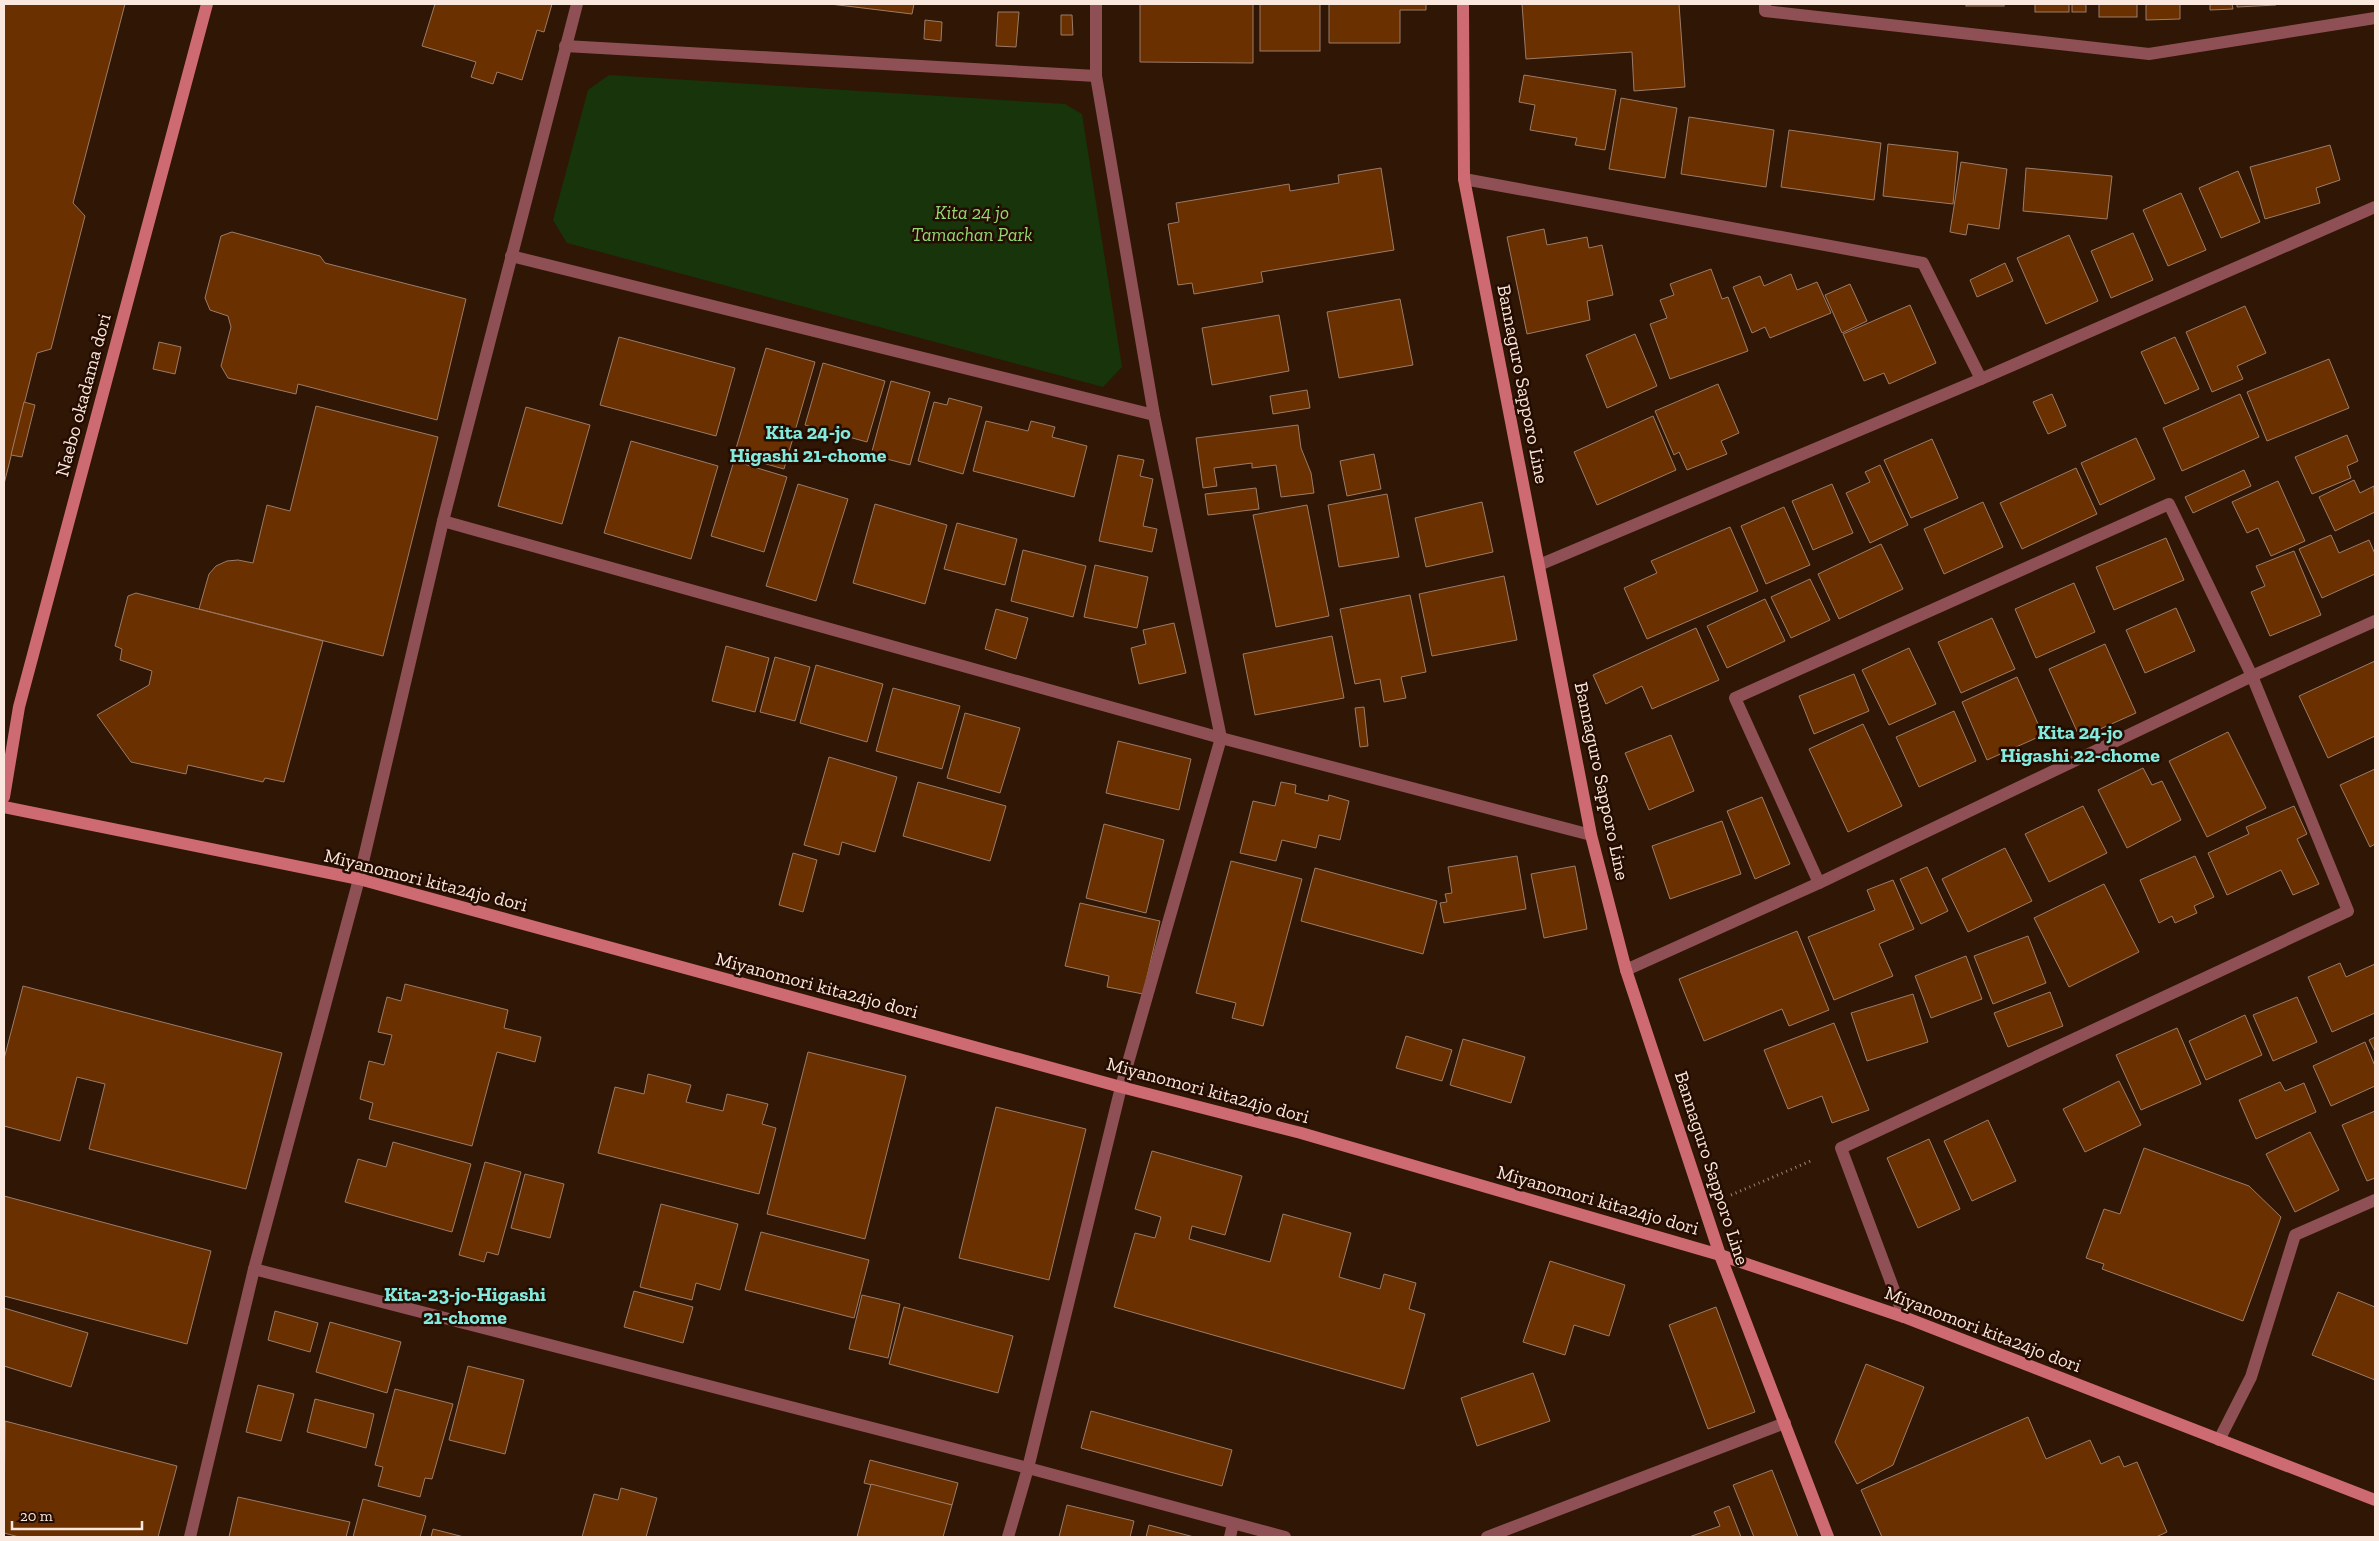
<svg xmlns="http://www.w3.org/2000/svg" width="2379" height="1541" viewBox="0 0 2379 1541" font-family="'Zilla Slab',serif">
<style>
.green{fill:#18340b}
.building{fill:#6a3000;stroke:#9b7b68}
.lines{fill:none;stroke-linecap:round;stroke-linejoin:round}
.path{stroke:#9d877a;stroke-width:3;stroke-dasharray:1 4;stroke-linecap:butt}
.street{stroke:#8e5054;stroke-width:12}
.secondary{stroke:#ce6b72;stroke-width:12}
.labels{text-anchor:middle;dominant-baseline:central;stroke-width:5;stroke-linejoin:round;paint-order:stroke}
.park-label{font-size:19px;font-style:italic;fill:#91da74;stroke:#240c00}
.street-label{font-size:19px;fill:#fae7dd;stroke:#240c00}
.neighbourhood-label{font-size:20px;font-weight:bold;fill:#82ebdd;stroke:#240c00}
</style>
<rect width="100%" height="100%" fill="#2f1605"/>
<!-- green -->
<path class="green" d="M609,75l456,29 17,10 40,253 -19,20 -536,-144 -14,-23 35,-130z"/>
<!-- building -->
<g class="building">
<path d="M4,4h121l-52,199 12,13 -34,133 -14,4 -33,131z"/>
<path d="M435,4h117l-8,28 -7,-2 -15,50 -25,-8 -4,12 -22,-7 5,-15 -54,-16z"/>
<path d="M830,4h84l-2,10z"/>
<path d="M1140,4h113v59l-113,-1z"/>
<rect x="1260" y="4" width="60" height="47"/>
<path d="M1329,4h97v6h-26v33h-71z"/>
<path d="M1522,4h157l6,83 -51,4 -2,-39 -106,7z"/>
<rect x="1966" y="4" width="38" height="2"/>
<rect x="2035" y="4" width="34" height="8"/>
<rect x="2072" y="4" width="14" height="8"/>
<rect x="2099" y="4" width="38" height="13"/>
<path d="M2146,4h34v15l-34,1z"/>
<path d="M2210,4h22l1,5 -23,1z"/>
<path d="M2237,4h38l1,1 -39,2z"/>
<path d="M998,12h21l-3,35 -20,-1z"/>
<path d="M1061,15h11l1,20h-12z"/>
<path d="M925,20l17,2 -1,19 -17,-2z"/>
<path d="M1524,75l92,15 -11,60 -30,-5 2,-7 -47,-8 5,-25 -16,-3z"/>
<path d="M1621,98l56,10 -12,70 -56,-9z"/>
<path d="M1689,117l85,13 -8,57 -85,-13z"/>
<path d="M1789,130l92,13 -7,57 -93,-13z"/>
<path d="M1888,144l70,8 -5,52 -70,-8z"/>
<path d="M2330,145l10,35 -24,8 4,15 -55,16 -15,-52z"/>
<path d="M1961,162l46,7 -8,60 -31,-5 -2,11 -16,-3z"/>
<path d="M1381,168l13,82 -133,22 2,10 -69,12 -2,-11 -14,2 -10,-61 11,-2 -3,-19 113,-19 1,7 49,-8 -1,-8z"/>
<path d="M2026,168l86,8 -5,43 -84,-8z"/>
<path d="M2238,171l22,51 -39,16 -22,-50z"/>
<path d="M2181,193l25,57 -38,16 -25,-56z"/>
<path d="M1544,229l3,16 40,-8 2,11 13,-3 11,50 -26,6 3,19 -63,14 -20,-97z"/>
<path d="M232,232l88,24 5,7 141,36 -29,121 -139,-36 -2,10 -68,-16 -7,-12 10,-39 -3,-11 -18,-6 -5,-12 16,-62z"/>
<path d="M2133,233l20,47 -42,18 -20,-47z"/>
<path d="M2069,235l29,66 -52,23 -29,-66z"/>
<path d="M2005,263l8,18 -36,16 -7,-17z"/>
<path d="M1711,269l11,30 6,-2 20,54 -78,28 -20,-55 17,-6 -7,-18 14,-5 -4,-11z"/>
<path d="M1791,274l6,16 20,-8 14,31 -61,25 -5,-11 -13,6 -19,-46 27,-11 4,10z"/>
<path d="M1850,284l17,37 -25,12 -17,-38z"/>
<path d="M1400,299l13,66 -74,13 -12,-66z"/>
<path d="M1910,305l26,58 -47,21 -5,-11 -20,8 -21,-47z"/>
<path d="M2245,306l21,47 -29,13 6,13 -31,13 -26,-60z"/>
<path d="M1279,315l10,56 -77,14 -10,-57z"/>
<path d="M1635,334l22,52 -50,22 -21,-53z"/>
<path d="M619,337l116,31 -19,68 -116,-31z"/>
<path d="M2175,337l24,52 -34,15 -24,-52z"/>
<path d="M159,342l22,5 -6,27 -22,-5z"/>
<path d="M766,348l49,14 -31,107 -50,-14z"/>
<path d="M2329,359l20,49 -82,33 -20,-49z"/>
<path d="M823,363l62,18 -18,61 -62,-17z"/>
<path d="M891,381l39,11 -20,73 -39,-10z"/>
<path d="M1718,384l21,49 -18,8 6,13 -40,16 -8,-18 -5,3 -19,-44z"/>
<path d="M1307,390l3,18 -37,6 -3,-18z"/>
<path d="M2052,394l14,32 -18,8 -15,-32z"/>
<path d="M2240,394l19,43 -77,34 -19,-43z"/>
<path d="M949,398l33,9 -19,67 -45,-13 16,-59 13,3z"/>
<path d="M24,402l11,3 -13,52 -11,-2z"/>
<path d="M316,406l122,31 -55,219 -184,-47 10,-35 7,-8 11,-5 11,-1 15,3 14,-58 23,6z"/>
<path d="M526,407l64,18 -28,99 -64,-18z"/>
<path d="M1653,416l23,54 -79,35 -23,-53z"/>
<path d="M986,421l42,10 3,-10 24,6 -3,10 35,9 -13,51 -101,-26z"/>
<path d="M1298,425l3,23 10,25 3,20 -33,4 -5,-32 -24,3v-5l-38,5 3,18 -14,2 -7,-50z"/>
<path d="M2347,435l11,26 -11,5 4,12 -39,16 -17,-37z"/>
<path d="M2136,438l19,41 -55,26 -19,-42z"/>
<path d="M1932,439l26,59 -47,20 -27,-58z"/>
<path d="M631,441l87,25 -27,93 -87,-26z"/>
<path d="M1374,454l7,35 -34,7 -7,-35z"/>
<path d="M1118,455l26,5 -4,16 13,3 -10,47 14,3 -5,23 -53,-11z"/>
<path d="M734,461l53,16 -23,75 -53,-16z"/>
<path d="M1880,465l28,60 -38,18 -24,-50 24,-11 -5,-10z"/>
<path d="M2076,468l21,46 -75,35 -22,-46z"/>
<path d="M2244,470l7,16 -58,27 -8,-16z"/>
<path d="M2354,480l6,13 14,-7 1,26 -40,19 -16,-34z"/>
<path d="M2278,481l27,60 -34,15 -13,-28 -11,5 -15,-31z"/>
<path d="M798,484l50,15 -32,102 -50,-15z"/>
<path d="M1832,484l21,49 -40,17 -21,-49z"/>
<path d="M1256,488l3,21 -51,6 -3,-21z"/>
<path d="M1387,494l12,63 -60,10 -11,-62z"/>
<path d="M1482,502l11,50 -67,15 -11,-49z"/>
<path d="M1983,502l20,45 -59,27 -20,-45z"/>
<path d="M875,504l72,21 -22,79 -72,-21z"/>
<path d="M1307,505l22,111 -53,11 -23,-112z"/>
<path d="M1784,507l26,58 -44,19 -25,-58z"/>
<path d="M957,523l60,16 -12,46 -61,-16z"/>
<path d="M1730,527l28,64 -111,48 -23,-51 33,-15 -6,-12z"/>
<path d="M2331,535l8,18 30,-13 6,14v20l-53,24 -23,-49z"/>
<path d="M2166,538l18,42 -70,30 -18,-43z"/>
<path d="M1881,544l22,45 -64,30 -21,-45z"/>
<path d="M1023,550l63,16 -13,51 -62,-16z"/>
<path d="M2294,551l27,64 -51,21 -19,-44 14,-6 -9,-20z"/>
<path d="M1095,565l53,12 -11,51 -53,-11z"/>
<path d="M1504,576l13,64 -85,16 -13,-62z"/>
<path d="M1810,579l20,41 -39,18 -20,-41z"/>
<path d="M2074,583l21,49 -59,26 -21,-49z"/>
<path d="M136,593l187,48 -39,141 -19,-4 -2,4 -75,-17 -2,9 -55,-12 -34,-47 52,-30 3,-14 -32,-11 2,-11 -7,-3 13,-50z"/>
<path d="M1410,595l16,77 -25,5 5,21 -22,4 -4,-23 -25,5 -15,-75z"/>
<path d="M1765,599l20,42 -58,27 -20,-42z"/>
<path d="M2176,608l19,43 -50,22 -19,-43z"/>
<path d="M996,609l32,9 -12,41 -31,-10z"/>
<path d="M1992,618l23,51 -54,24 -23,-51z"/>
<path d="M1174,623l12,50 -47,11 -8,-36 15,-4 -3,-14z"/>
<path d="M1696,628l23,52 -67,29 -10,-23 -36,18 -13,-29z"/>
<path d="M1332,636l12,62 -89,17 -12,-61z"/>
<path d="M2105,644l31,69 -56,25 -31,-69z"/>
<path d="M726,646l43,12 -14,54 -43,-11z"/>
<path d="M1909,648l27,56 -47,21 -27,-55z"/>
<path d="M775,657l35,10 -15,54 -35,-9z"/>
<path d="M2375,661v75l-47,22 -29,-62z"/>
<path d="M816,665l67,19 -16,58 -67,-19z"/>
<path d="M1854,674l15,37 -55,23 -15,-38z"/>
<path d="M2017,677l26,58 -56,25 -25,-58z"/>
<path d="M893,688l67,18 -18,63 -66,-18z"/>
<path d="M1364,707l4,39 -8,1 -5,-39z"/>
<path d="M1954,711l22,50 -57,26 -23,-50z"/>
<path d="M965,713l55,15 -20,65 -53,-15z"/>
<path d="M1863,724l39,82 -54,26 -39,-83z"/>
<path d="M2228,732l38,76 -59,29 -38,-76z"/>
<path d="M1671,735l23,56 -45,19 -24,-57z"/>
<path d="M1118,741l73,18 -12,51 -73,-17z"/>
<path d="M829,757l68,20 -22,75 -33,-10 -3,13 -35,-10z"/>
<path d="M2143,768l9,17 10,-4 19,39 -54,28 -29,-58z"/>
<path d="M2375,769v75l-5,3 -30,-62z"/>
<path d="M918,782l88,24 -16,55 -87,-25z"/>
<path d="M1281,782l15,3 -1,8 33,8 1,-6 20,6 -9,39 -21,-5 -3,13 -34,-8 -6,21 -36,-8 13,-52 22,5z"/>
<path d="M1762,797l28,67 -35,15 -28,-68z"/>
<path d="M2083,806l24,47 -58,29 -24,-48z"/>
<path d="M2294,806l13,28 -10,5 22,45 -26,11 -12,-25 -54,25 -19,-42 41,-19 -3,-7z"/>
<path d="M1722,821l19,53 -71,25 -18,-53z"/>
<path d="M1104,824l60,16 -18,73 -60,-15z"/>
<path d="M2005,848l27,53 -64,31 -26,-53z"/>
<path d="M793,853l24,7 -14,52 -24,-7z"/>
<path d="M1517,856l9,53 -82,14 -4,-20 7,-1 -2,-8 7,-1 -4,-26z"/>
<path d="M2195,856l19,41 -20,9 3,7 -22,10 -3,-7 -13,7 -19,-43z"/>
<path d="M1231,861l71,18 -39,147 -31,-8 4,-15 -40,-10z"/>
<path d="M1575,866l12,63 -43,9 -13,-64z"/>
<path d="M1927,867l21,44 -27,13 -21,-45z"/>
<path d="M1315,868l122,33 -14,53 -122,-33z"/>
<path d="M1893,880l21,49 -35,15 14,32 -59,24 -26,-63 67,-27 -8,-20z"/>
<path d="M2104,884l35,68 -70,35 -35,-69z"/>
<path d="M1080,903l80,18 -17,73 -36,-7 2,-11 -44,-10z"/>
<path d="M1797,931l32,79 -40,16 -7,-17 -78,32 -25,-62z"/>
<path d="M2028,936l18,47 -53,21 -19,-48z"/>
<path d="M1966,956l16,43 -51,19 -16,-42z"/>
<path d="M2340,963l6,14 29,-13v49l-43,19 -24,-55z"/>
<path d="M405,984l103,26 -4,18 37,9 -6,25 -38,-10 -25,94 -103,-27 4,-16 -13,-4 9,-38 15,4 8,-30 -14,-3 9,-35 14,4z"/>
<path d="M23,986l259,67 -36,136 -157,-40 16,-65 -28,-7 -17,64 -56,-15v-67z"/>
<path d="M2050,992l13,34 -55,21 -14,-34z"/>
<path d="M1913,994l15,48 -61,19 -16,-48z"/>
<path d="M2297,997l20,45 -44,19 -20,-46z"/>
<path d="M2245,1015l17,40 -56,25 -17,-39z"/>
<path d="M1834,1023l35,87 -37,13 -10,-27 -34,13 -24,-59z"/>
<path d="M2177,1028l24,56 -60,26 -25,-55z"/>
<path d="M1406,1036l46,14 -10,31 -46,-13z"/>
<path d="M2375,1037v15l-6,-12z"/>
<path d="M1463,1039l62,18 -14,46 -61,-18z"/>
<path d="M2365,1042l10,24v20l-44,20 -18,-40z"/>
<path d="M808,1052l98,24 -41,163 -98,-25z"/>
<path d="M648,1074l43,11 -5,17 37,9 4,-17 41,10 -6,20 14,4 -17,66 -161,-41 17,-66 29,7z"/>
<path d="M2119,1081l22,44 -56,27 -22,-43z"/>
<path d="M2280,1082l5,9 19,-8 12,29 -60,27 -17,-39z"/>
<path d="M996,1107l90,22 -37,151 -90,-22z"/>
<path d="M2375,1111v67l-8,3 -25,-56z"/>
<path d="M1988,1120l28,61 -44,20 -28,-60z"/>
<path d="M2310,1132l29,58 -44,22 -29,-58z"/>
<path d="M1929,1139l31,70 -42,19 -31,-70z"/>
<path d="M393,1142l78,22 -19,68 -107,-30 13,-43 28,8z"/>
<path d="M2144,1148l105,38 32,31 -38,104 -141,-52 2,-5 -18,-6 18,-49 16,5z"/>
<path d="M1152,1151l90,25 -17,59 -33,-9 -3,13 81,23 13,-48 68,19 -12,44 41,12 4,-15 32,9 -7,26 16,5 -21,75 -290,-82 21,-74 20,5 6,-21 -26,-8z"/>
<path d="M485,1162l36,10 -23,83 -11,-3 -3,10 -25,-7z"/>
<path d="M525,1174l39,10 -14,54 -39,-10z"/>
<path d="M4,1196l207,55 -24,93 -183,-48z"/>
<path d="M661,1204l77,20 -18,66 -24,-7 -4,17 -52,-13z"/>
<path d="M761,1232l108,28 -15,58 -109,-28z"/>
<path d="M1550,1261l75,24 -16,51 -35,-11 -9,30 -42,-13z"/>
<path d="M634,1291l59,16 -10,36 -59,-16z"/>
<path d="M2338,1292l37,15v73l-63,-25z"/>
<path d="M862,1295l38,9 -12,54 -39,-9z"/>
<path d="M904,1307l109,29 -15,57 -109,-29z"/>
<path d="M1716,1307l39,105 -47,17 -39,-104z"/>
<path d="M4,1308l84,25 -17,54 -67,-21z"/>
<path d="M275,1311l43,12 -8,29 -42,-12z"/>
<path d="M330,1322l71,20 -14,51 -71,-21z"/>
<path d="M1866,1364l58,23 -31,78 -36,19 -22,-42z"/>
<path d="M468,1366l56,14 -19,74 -56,-14z"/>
<path d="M1533,1373l17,48 -73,25 -16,-48z"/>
<path d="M258,1385l36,9 -13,47 -35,-9z"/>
<path d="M395,1389l58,15 -21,75 -7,-1 -5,19 -42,-11 5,-19 -8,-2z"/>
<path d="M315,1399l59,15 -8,34 -59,-16z"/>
<path d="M1091,1411l141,39 -10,36 -141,-38z"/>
<path d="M2028,1417l18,42 44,-19 11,24 18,-8 5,11 13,-5 30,70 -11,5h-274l-21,-47z"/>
<path d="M5,1421l172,45 -19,71h-139l-15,-4z"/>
<path d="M870,1460l88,23 -6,22 -88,-22z"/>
<path d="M1772,1470l26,67h-44l-21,-52z"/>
<path d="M871,1484l81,21 -9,32h-86z"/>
<path d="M621,1488l36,10 -11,39h-64l12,-43 24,6z"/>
<path d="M238,1497l112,25 -4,15h-117z"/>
<path d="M363,1499l63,17 -6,21h-67z"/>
<path d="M1067,1505l67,16 -4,16h-71z"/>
<path d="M1729,1506l12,31h-52l31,-11 -6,-14z"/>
<path d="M1149,1525l45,12h-48z"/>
<path d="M433,1529l31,8h-33z"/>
</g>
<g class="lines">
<!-- path -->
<path class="path" d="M1731,1195l82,-35"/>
<!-- street -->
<g class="street">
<path d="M1765,4v7l384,43 226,-36"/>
<path d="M565,46l531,30"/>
<path d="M1464,179l459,84 58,116"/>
<path d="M511,256l643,159"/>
<path d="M443,521l778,217 370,97"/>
<path d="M1539,565l442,-186 394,-172"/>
<path d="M1819,883l-84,-185 434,-194 83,172 96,235 -507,237 63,169"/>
<path d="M1626,970l193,-87 433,-207 123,-55"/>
<path d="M254,1269l774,199 257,69"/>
<path d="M2219,1440l32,-63 44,-142 80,-35"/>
<path d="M190,1537l64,-268 105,-390 84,-358 134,-517"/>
<path d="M1008,1537l20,-69 93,-381 100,-349 -67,-323 -58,-339v-72"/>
<path d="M1230,1537l3,-13"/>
<path d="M1487,1537l298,-114"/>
</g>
<!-- secondary -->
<g class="secondary">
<path d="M1463,4l1,175 127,656 35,135 94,285 108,282"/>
<path d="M4,797l15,-90 188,-703"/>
<path d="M4,807l355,72 762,208 180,46 419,122 184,62 471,183"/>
</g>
</g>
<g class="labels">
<!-- park labels -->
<g class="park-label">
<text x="972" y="212">Kita 24 jo<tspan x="972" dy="22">Tamachan Park</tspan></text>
</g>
<!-- street labels -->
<g class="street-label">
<text transform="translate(1523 384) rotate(79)">Bannaguro Sapporo Line</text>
<text transform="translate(83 395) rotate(-75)">Naebo okadama dori</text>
<text transform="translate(1602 781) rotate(78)">Bannaguro Sapporo Line</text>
<text transform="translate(426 880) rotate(14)">Miyanomori kita24jo dori</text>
<text transform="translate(817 985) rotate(15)">Miyanomori kita24jo dori</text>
<text transform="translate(1208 1090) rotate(15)">Miyanomori kita24jo dori</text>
<text transform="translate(1712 1168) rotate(72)">Bannaguro Sapporo Line</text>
<text transform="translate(1598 1200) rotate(16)">Miyanomori kita24jo dori</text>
<text transform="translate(1983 1329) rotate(21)">Miyanomori kita24jo dori</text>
</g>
<!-- neighbourhood labels -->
<g class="neighbourhood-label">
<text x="808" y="432">Kita 24-jo<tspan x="808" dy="23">Higashi 21-chome</tspan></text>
<text x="2080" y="732">Kita 24-jo<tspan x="2080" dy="23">Higashi 22-chome</tspan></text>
<text x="465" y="1294">Kita-23-jo-Higashi<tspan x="465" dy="23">21-chome</tspan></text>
</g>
</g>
<!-- border -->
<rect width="2379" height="1541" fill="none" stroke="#fae7dd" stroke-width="10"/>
<!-- scale -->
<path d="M12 1521v8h130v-8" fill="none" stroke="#fae7dd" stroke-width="2.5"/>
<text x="20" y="1521" font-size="15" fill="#fae7dd" stroke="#240c00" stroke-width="4" paint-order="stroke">20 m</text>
</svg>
